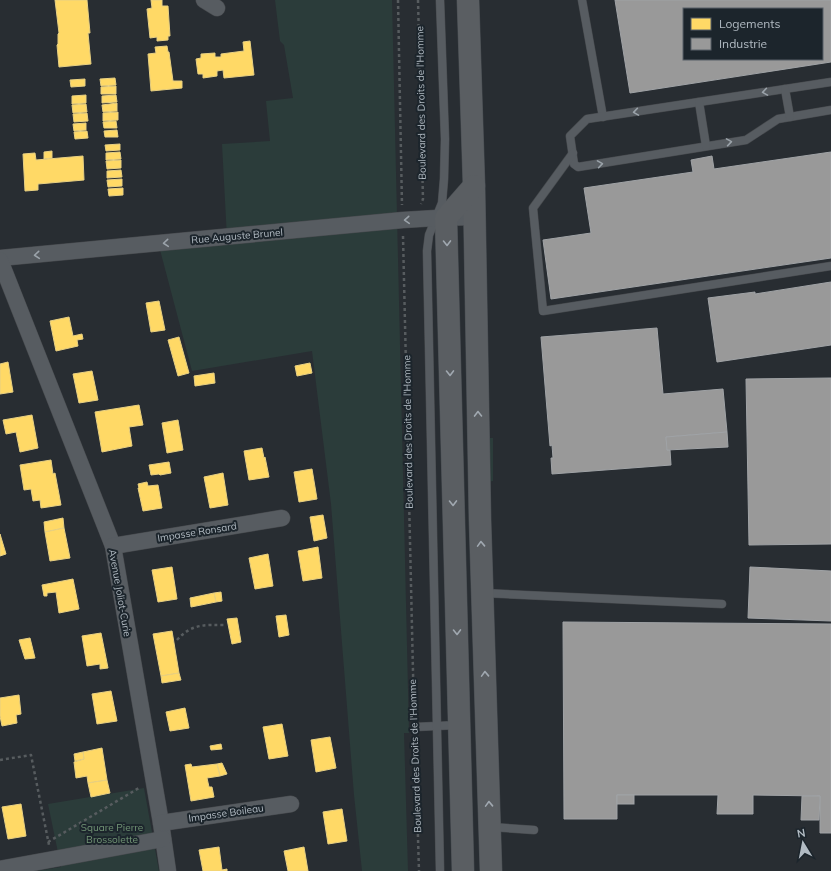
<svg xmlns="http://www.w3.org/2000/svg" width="831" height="871" viewBox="0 0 831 871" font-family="Mulish,sans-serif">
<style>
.green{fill:#2b3c3a}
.homes{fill:#ffd966;stroke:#e8d082}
.industry{fill:#999;stroke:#a0a3a6;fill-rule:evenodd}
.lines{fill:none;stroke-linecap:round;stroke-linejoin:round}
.service-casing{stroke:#46494d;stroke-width:9}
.minor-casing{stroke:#46494d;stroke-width:17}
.primary-casing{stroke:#454a4f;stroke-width:23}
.path{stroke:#575c5f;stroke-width:2.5;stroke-dasharray:3 3;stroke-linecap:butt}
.service{stroke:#575c61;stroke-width:8}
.minor{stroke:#575c61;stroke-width:16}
.primary{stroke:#5a5e62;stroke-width:22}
.oneway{stroke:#9ba3aa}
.oneway2{stroke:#a0a8b0}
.labels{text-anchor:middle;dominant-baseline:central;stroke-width:4;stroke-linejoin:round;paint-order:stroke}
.street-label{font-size:10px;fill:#b2bbc3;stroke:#1c252c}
.park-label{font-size:10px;fill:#739676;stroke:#1c252c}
</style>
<rect width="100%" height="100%" fill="#282d32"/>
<!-- green -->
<g class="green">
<path d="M275,0h117l17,733h-5l4,138h-46l-8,-76 -23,-291 -19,-153 -120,20 -33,-125 68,-8 -5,-94 48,-3 -4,-40 27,-3 -9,-53 -4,-4z"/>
<path d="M487,438h6v43l-6,1z"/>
<path d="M144,788l15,83h-123l25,-4 -13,-63z"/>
</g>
<!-- homes -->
<g class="homes">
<path d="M55,0h32l3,33h-2l3,31 -32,3 -2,-22 1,-1v-10l1,-1z"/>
<path d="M151,0h11v6h6l2,30h-2v4l-11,1v-4l-7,1 -3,-29 5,-1z"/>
<path d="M250,41l4,34 -30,3 -1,-8 -6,1v5l-14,2v-4h-5l-2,-15 5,-1v-4l14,-1v4h6v-3l23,-3 -1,-9z"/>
<path d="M167,46l1,6h1l4,29h9v7l-31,3 -3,-37 8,-1 -1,-6z"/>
<path d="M115,78l1,7 -15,1 -1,-7z"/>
<path d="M85,79v7l-14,1 -1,-7z"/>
<path d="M116,86v8h-15v-7z"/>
<path d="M86,95v8l-14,1v-8z"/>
<path d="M116,95l1,7 -15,1v-7z"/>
<path d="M117,103v8l-14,1 -1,-7z"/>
<path d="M86,104l1,8 -14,1 -1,-8z"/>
<path d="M118,112v8l-15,1v-8z"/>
<path d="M87,113l1,8 -14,1 -1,-8z"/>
<path d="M116,121l1,7h-13l-1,-6z"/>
<path d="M86,123v7l-12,1 -1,-7z"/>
<path d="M117,130l1,7h-13l-1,-6z"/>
<path d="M87,131l1,7 -13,1 -1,-7z"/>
<path d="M120,144v6l-14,1 -1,-6z"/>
<path d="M52,151v7l-8,1v-7z"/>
<path d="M120,152l1,7 -15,1v-7z"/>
<path d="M35,153l1,7 47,-4 1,24 -46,4v6l-13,1 -2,-37z"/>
<path d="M121,160v8l-14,1 -1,-8z"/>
<path d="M121,170l1,7 -15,1v-7z"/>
<path d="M122,179v7l-14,1 -1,-7z"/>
<path d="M123,188v7l-14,1 -1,-7z"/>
<path d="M159,301l6,29 -14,2 -5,-29z"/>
<path d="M69,317l4,19 9,-2 1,5 -6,1 1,6 -22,5 -6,-30z"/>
<path d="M179,337l10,36 -11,3 -10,-36z"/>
<path d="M8,362l5,30 -13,2v-30z"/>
<path d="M310,363l2,10 -15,3 -2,-10z"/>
<path d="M92,371l6,29 -19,3 -6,-29z"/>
<path d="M214,373l1,10 -20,3 -1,-10z"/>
<path d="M139,405l4,20 -14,2 3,19 -30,6 -7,-40z"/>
<path d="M32,415l6,33 -18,4 -4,-20 -10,2 -3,-14z"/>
<path d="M178,420l5,30 -16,3 -5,-30z"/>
<path d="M262,448l2,10 1,-1 4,20 -20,3 -5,-29z"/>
<path d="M51,460l2,14 2,-1 6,32 -20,3 -1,-8 -7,1 -2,-12 -7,1 -4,-25z"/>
<path d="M169,462l2,11 -11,2 -1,-1 -8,1 -2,-10z"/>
<path d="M312,469l5,30 -18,3 -5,-30z"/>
<path d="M223,473l5,32 -18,3 -6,-31z"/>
<path d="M147,482l1,4 10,-1 4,23 -19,3 -5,-23h1l-1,-4z"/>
<path d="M323,515l4,23 -13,3 -4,-24z"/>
<path d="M63,518l1,10 -19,4 -1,-10z"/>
<path d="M64,528l6,30 -20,3 -5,-29z"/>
<path d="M0,534l6,20 -6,2z"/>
<path d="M318,547l4,31 -19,3 -5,-30z"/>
<path d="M268,554l5,32 -18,3 -6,-31z"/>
<path d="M172,567l5,32 -19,3 -6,-32z"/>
<path d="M73,579l6,30 -20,4 -3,-21 -9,1v3h-3l-2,-11z"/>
<path d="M221,592l1,9 -6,1 -2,-9z"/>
<path d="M214,593l2,9 -25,5 -1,-9z"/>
<path d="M286,615l3,20 -10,2 -3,-21z"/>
<path d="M237,618l4,24 -9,2 -5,-25z"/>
<path d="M172,631l7,42 -18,3 -8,-42z"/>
<path d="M101,633l7,35 -8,1v-5l-13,2 -5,-30z"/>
<path d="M30,638l5,20 -10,1 -6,-19z"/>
<path d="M179,673l2,7 -19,3 -1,-7z"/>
<path d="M111,691l6,30 -20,3 -5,-30z"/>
<path d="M19,695l2,19 -5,1 1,8 -15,3 -2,-10v-18z"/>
<path d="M185,708l4,20 -19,3 -4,-19z"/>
<path d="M282,724l6,32 -19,3 -6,-32z"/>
<path d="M330,737l6,31 -20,4 -5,-32z"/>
<path d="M221,744l1,5 -11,1 -1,-4z"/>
<path d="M102,748l5,32 -19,3 -1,-7 -11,2 -2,-16 10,-3 -1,-7z"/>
<path d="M83,752l1,7 -9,2 -1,-7z"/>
<path d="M222,763l5,11 -7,2 -3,-12z"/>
<path d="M191,764l1,3 25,-3 3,12 -13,2 2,9h3l2,10 -23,4 -6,-36z"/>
<path d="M107,780l3,13 -19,4 -3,-14z"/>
<path d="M21,804l5,32 -18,3 -6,-32z"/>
<path d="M342,809l5,32 -19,3 -5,-32z"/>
<path d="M219,847l3,23 5,-1v2h-24l-4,-21z"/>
<path d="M304,847l4,24h-20l-4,-20z"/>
</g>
<!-- industry -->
<g class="industry">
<path d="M615,0h216v62l-201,31zM684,9h138v50h-138z"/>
<path d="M831,152v106l-280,41 -8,-59 48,-7 -7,-45 109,-16 -2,-12 21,-4 2,13z"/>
<path d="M831,282v63l-114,17 -9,-64 47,-6v2z"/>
<path d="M657,328l6,66 60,-5 4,43 -61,5 1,13h3l1,15 -119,9 -1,-16h2l-1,-13 -2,1 -9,-109z"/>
<path d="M831,378v166l-82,1 -3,-166z"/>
<path d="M727,432l1,15 -61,3 -1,-13z"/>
<path d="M750,567l81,4v50l-83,-3z"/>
<path d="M563,622l268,2v209h-11v-37l-67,-1v19h-36l1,-19h-101v24h-53z"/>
<rect x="617" y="795" width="17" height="9"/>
<path d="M802,796h18l-1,24h-18z"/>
</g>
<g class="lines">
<defs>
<g id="service">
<path d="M582,0l21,117"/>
<path d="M831,82l-244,37 -17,17 4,28 4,3 168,-27 32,-21 53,-9"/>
<path d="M785,89l5,28"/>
<path d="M699,102l7,44"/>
<path d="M573,153l-40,55 10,103 288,-45"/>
<path d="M483,593l239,11"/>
<path d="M415,727l43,-2"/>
<path d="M491,827l43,3"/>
<path d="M440,871l-13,-620 2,-16 13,-32 2,-24 1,-40 -5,-139"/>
</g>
<g id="minor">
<path d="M204,0l13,8"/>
<path d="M0,258l403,-38 33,-2 38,-1"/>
<path d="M0,260l113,286 48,277 7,48"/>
<path d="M113,546l169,-28"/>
<path d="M161,823l130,-19"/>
<path d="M0,869l163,-30"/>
</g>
<g id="primary">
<path d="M468,0l6,186 6,334 11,351"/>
<path d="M463,871l-17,-653 28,-32"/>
</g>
</defs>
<!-- service casing -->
<use href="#service" class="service-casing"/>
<!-- minor casing -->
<use href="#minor" class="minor-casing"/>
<!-- primary casing -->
<use href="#primary" class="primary-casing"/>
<!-- path -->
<g class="path">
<path d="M398,0l4,205"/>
<path d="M418,0l5,199 -2,5"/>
<path d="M403,236l11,479"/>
<path d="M177,640c15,-17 29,-15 49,-15"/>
<path d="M415,738l4,133"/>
<path d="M0,760l31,-5 18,90"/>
<path d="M48,842l91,-54"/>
</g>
<!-- service -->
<use href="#service" class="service"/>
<!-- minor -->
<use href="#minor" class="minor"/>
<!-- primary -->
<use href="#primary" class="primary"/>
</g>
<!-- one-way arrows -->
<defs><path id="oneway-chevron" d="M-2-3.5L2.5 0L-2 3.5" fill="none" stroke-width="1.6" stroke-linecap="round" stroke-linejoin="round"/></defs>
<g class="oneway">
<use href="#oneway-chevron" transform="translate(765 92) rotate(171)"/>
<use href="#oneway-chevron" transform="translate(636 112) rotate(171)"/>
<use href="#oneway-chevron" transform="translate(729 142) rotate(-9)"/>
<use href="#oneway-chevron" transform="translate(600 164) rotate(-9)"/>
<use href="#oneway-chevron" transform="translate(407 220) rotate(176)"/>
<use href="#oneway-chevron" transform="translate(166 243) rotate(175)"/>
<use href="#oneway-chevron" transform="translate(37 255) rotate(175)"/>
</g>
<g class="oneway2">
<use href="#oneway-chevron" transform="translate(447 243) rotate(89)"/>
<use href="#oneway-chevron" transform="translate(450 373) rotate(89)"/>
<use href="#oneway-chevron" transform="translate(478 414) rotate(-91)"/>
<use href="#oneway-chevron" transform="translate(453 503) rotate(89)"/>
<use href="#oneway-chevron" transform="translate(481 544) rotate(-92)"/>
<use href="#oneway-chevron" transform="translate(457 632) rotate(89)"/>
<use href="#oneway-chevron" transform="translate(485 674) rotate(-92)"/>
<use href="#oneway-chevron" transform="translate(489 804) rotate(-92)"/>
</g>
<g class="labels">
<!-- street labels -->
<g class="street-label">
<text transform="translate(421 103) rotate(-91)">Boulevard des Droits de l'Homme</text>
<text transform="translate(237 236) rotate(-5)">Rue Auguste Brunel</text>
<text transform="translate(408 432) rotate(-91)">Boulevard des Droits de l'Homme</text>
<text transform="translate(197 532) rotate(-9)">Impasse Ronsard</text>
<text transform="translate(120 593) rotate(80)">Avenue Joliot-Curie</text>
<text transform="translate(415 756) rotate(-92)">Boulevard des Droits de l'Homme</text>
<text transform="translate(226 813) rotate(-8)">Impasse Boileau</text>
</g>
<!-- park labels -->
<g class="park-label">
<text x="112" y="827">Square Pierre<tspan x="112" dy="12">Brossolette</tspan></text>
</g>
</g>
<!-- legend -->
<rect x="683" y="8" width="140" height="52" fill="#1c252c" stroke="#586168"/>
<rect x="691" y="18" width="20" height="12" fill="#ffd966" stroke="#586168"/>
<text x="719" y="28" font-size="12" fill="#b2bbc3">Logements</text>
<rect x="691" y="38" width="20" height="12" fill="#999999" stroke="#586168"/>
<text x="719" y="48" font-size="12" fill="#b2bbc3">Industrie</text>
<!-- north arrow -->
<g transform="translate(803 843) rotate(350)" stroke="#1c252c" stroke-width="3" paint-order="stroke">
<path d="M0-3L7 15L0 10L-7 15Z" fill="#b2bbc3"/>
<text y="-6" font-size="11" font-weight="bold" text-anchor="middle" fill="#b2bbc3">N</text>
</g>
</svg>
